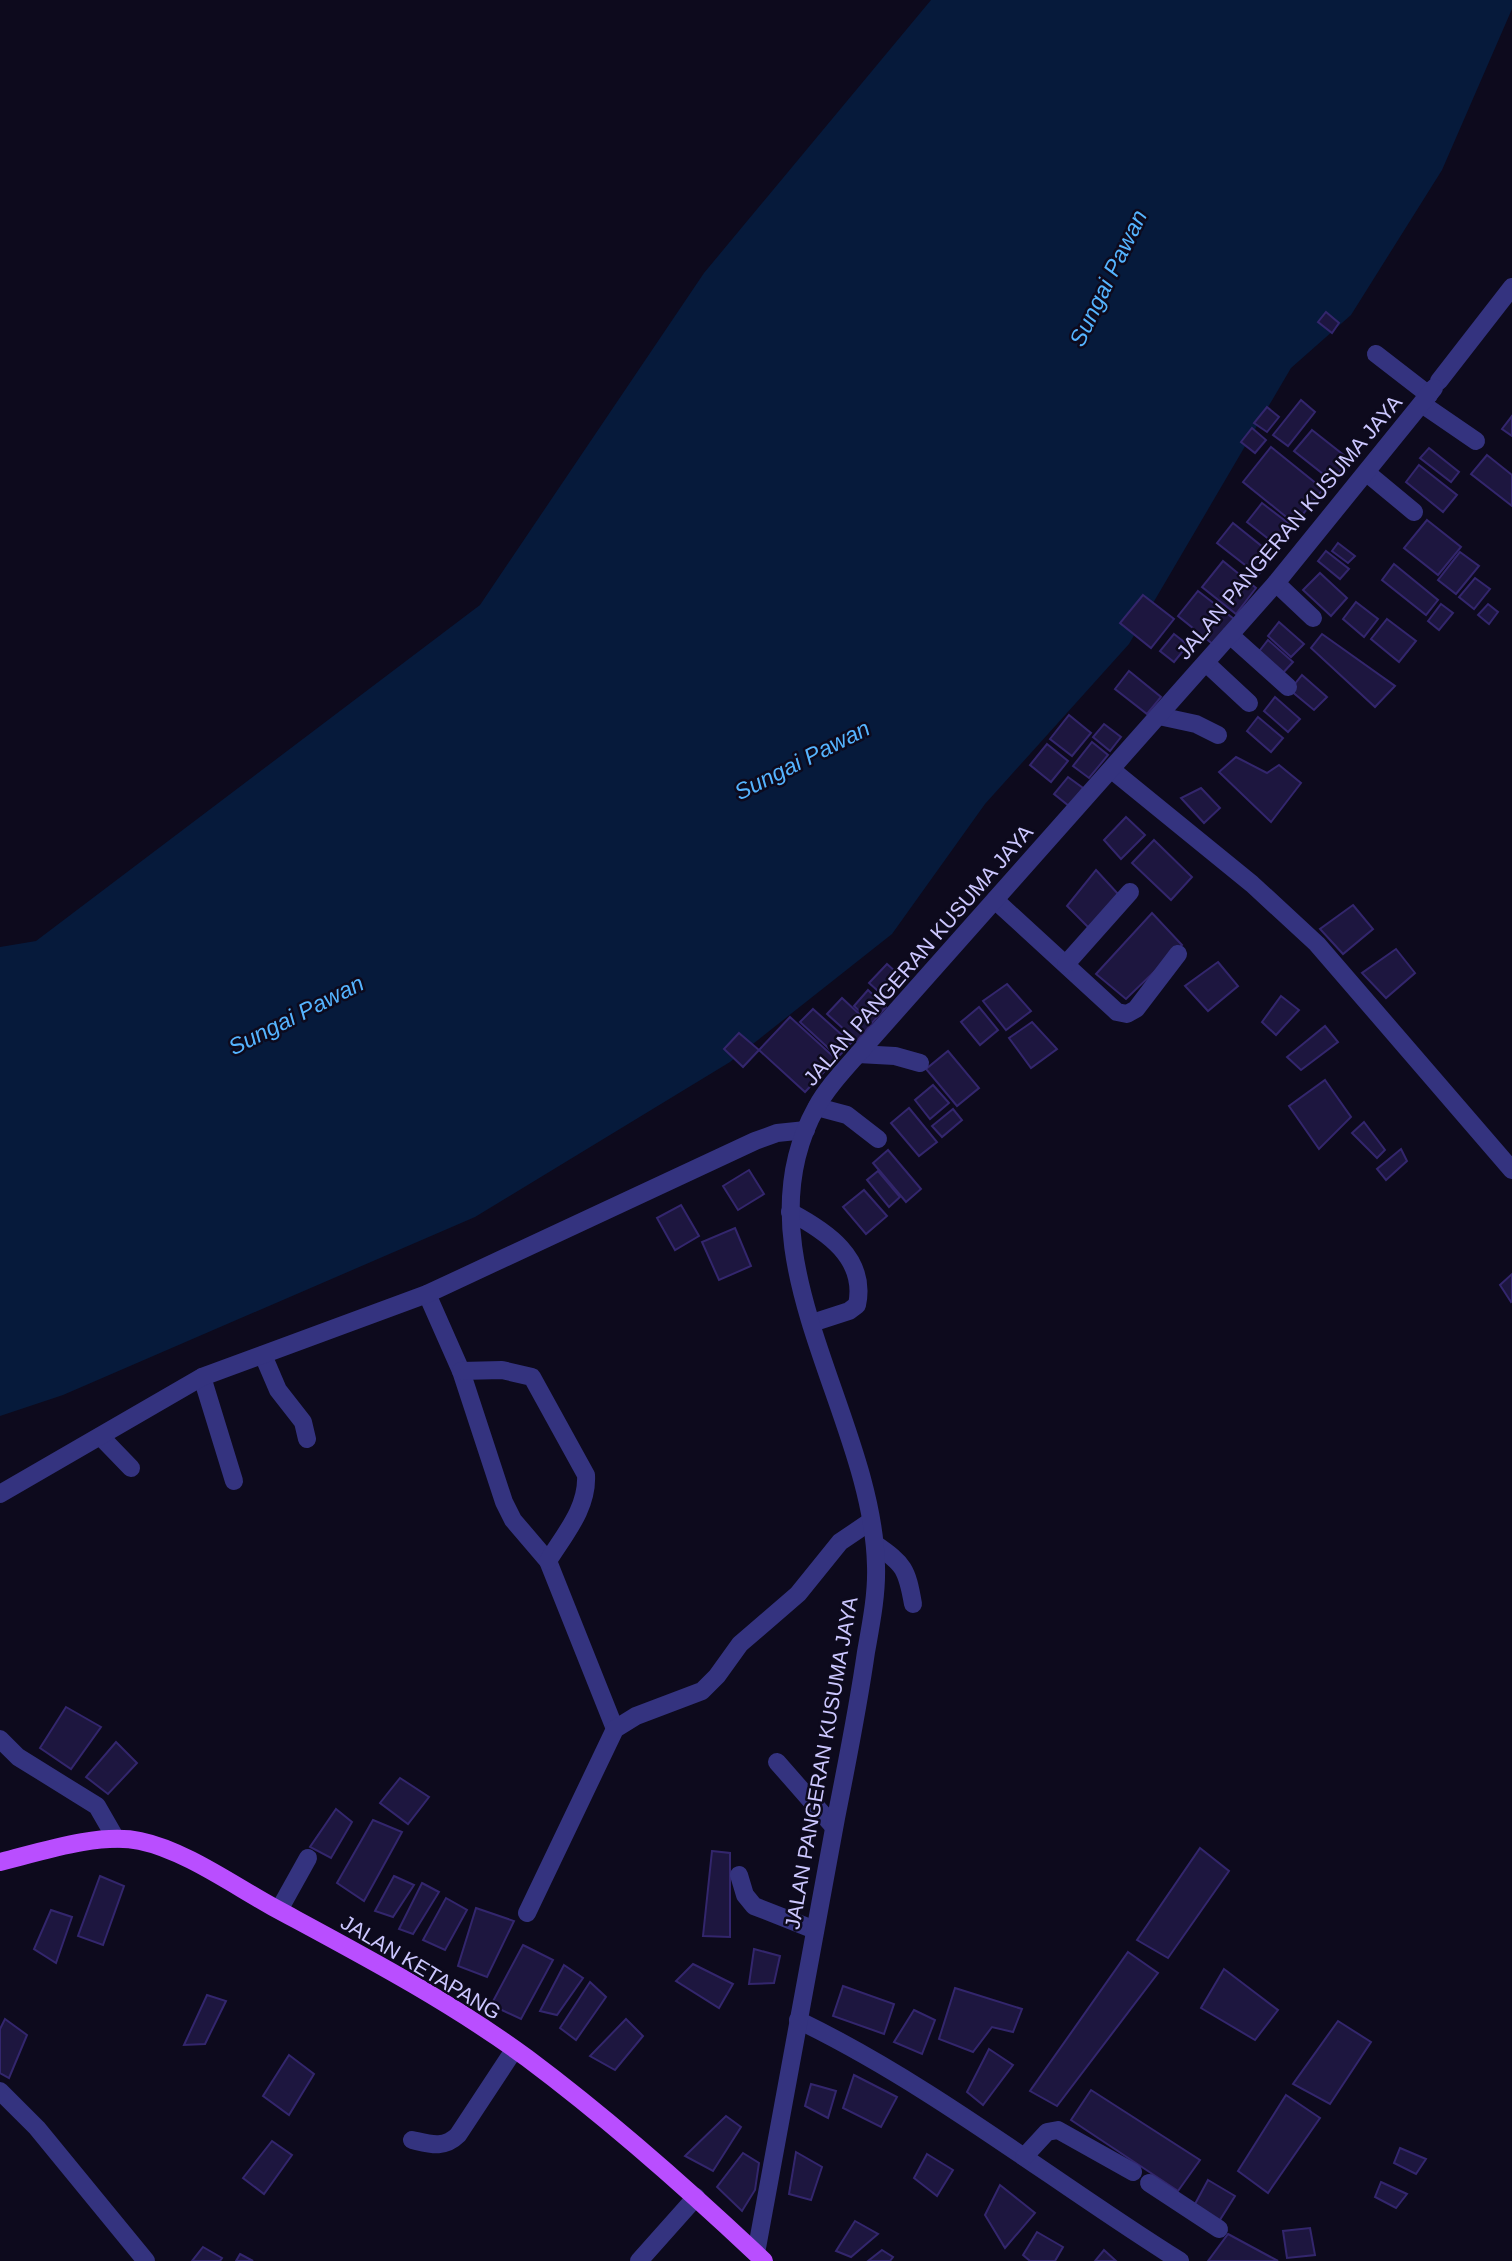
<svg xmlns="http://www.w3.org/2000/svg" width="1512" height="2261" viewBox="0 0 1512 2261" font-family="Helvetica,sans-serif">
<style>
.water{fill:#061a3b}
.building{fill:#1d163f;stroke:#33266d;stroke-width:2}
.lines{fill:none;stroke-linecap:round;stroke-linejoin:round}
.minor{stroke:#34337f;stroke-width:18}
.major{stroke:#b94eff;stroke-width:18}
.labels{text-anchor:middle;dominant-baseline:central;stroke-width:5;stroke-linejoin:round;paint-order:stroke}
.street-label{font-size:21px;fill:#ccc7ff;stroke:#0d0a1d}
.water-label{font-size:23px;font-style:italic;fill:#55b4ff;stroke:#0d0a1d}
</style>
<rect width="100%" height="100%" fill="#0d0a1d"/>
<!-- water -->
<path class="water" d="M931,0h581v9l-70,161 -91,145 -60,53 -162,276 -144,160 -93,130 -162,128 -255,155 -412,178 -63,21v-469l36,-6 444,-336 224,-332z"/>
<!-- building -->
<g class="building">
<path d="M1326,312l13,11 -7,10 -14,-11z"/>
<path d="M1301,400l14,12 -27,34 -15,-11z"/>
<path d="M1267,407l12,10 -12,15 -13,-9z"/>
<path d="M1512,416v20l-10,-7z"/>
<path d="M1252,428l14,12 -11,13 -14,-11z"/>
<path d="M1312,430l38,30 -18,21 -38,-30z"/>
<path d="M1271,447l52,42 -28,35 -52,-42z"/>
<path d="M1429,448l30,24 -8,10 -31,-24z"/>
<path d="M1487,455l25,20v31l-41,-32z"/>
<path d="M1419,465l38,30 -14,17 -37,-30z"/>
<path d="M1262,503l30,23 -16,19 -29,-23z"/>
<path d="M1427,520l34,27 -23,28 -34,-27z"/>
<path d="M1233,523l41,33 -16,19 -41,-32z"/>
<path d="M1338,543l17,13 -7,7 -16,-12z"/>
<path d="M1326,551l23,18 -9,10 -22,-18z"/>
<path d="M1460,552l19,14 -23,28 -18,-14z"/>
<path d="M1223,561l33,27 -20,26 -34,-27z"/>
<path d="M1394,564l44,36 -12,15 -44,-35z"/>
<path d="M1320,573l27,25 -16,18 -28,-26z"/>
<path d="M1475,578l15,11 -16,20 -15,-12z"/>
<path d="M1198,591l36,28 -20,26 -36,-29z"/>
<path d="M1143,595l31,24 -23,29 -31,-25z"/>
<path d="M1356,602l22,17 -14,18 -21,-18z"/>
<path d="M1441,604l12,9 -14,17 -11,-9z"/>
<path d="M1488,604l10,8 -9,12 -11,-9z"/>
<path d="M1387,619l29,22 -17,21 -28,-23z"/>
<path d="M1279,622l25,22 -13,13 -23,-21z"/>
<path d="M1174,634l14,11 -14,17 -14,-11z"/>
<path d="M1322,634l73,52 -20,21 -64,-59z"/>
<path d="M1268,640l25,22 -12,13 -24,-21z"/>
<path d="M1129,671l32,26 -14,17 -32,-25z"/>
<path d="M1302,675l25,22 -13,13 -24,-20z"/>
<path d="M1275,697l25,22 -12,13 -24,-21z"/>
<path d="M1069,715l22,18 -19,23 -22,-17z"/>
<path d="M1258,717l25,21 -12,14 -24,-21z"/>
<path d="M1104,724l17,13 -11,14 -17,-14z"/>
<path d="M1092,742l16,13 -19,23 -16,-12z"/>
<path d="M1047,744l21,17 -17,21 -21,-17z"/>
<path d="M1236,757l31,16 12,-8 22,18 -30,39 -52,-50z"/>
<path d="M1068,777l15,11 -14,18 -15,-12z"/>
<path d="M1201,788l19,20 -16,15 -23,-25z"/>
<path d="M1126,817l19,18 -24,24 -17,-19z"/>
<path d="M1154,840l38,37 -21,23 -39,-37z"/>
<path d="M1096,870l23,25 -30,33 -22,-22z"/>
<path d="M1353,905l20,24 -30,25 -23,-25z"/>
<path d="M1152,913l30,32 -56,54 -30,-25z"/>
<path d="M1396,949l19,24 -29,25 -24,-25z"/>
<path d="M1218,962l20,24 -30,25 -23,-25z"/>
<path d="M887,964l18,16 -18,19 -18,-16z"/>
<path d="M1007,984l24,27 -25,19 -23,-29z"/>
<path d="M868,990l18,17 -14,16 -18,-17z"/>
<path d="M1281,996l18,14 -23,25 -14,-13z"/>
<path d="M842,998l29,27 -14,16 -30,-27z"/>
<path d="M979,1007l19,23 -18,15 -19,-23z"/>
<path d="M813,1009l38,34 -13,14 -38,-35z"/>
<path d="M790,1017l46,42 -31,33 -46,-42z"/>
<path d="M1032,1022l25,27 -26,19 -22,-30z"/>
<path d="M1325,1026l13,16 -37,28 -14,-13z"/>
<path d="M739,1033l20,17 -16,17 -19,-18z"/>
<path d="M948,1051l31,37 -22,18 -31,-37z"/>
<path d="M1325,1080l26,37 -32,32 -30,-43z"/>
<path d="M933,1085l16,18 -19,16 -15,-19z"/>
<path d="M909,1108l28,34 -18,14 -28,-33z"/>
<path d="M953,1109l9,11 -20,17 -10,-11z"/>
<path d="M1364,1122l21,28 -8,8 -25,-25z"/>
<path d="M1401,1149l6,12 -21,19 -9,-11z"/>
<path d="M888,1150l33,39 -15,13 -33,-39z"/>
<path d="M749,1170l15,24 -26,16 -15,-24z"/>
<path d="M878,1171l22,26 -11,10 -22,-27z"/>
<path d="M864,1190l23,26 -21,18 -23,-27z"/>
<path d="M681,1205l18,31 -24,14 -18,-32z"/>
<path d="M735,1228l16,38 -32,14 -17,-38z"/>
<path d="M1512,1274v27l-1,1 -11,-17z"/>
<path d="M66,1707l35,20 -30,42 -31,-21z"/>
<path d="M116,1742l21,21 -29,31 -22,-17z"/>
<path d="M400,1778l29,19 -21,27 -28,-21z"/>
<path d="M336,1809l16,13 -21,36 -21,-11z"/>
<path d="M373,1820l29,12 -38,69 -27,-18z"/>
<path d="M1200,1848l29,23 -61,87 -31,-18z"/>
<path d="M712,1851l18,2v84l-27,-1z"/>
<path d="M100,1876l24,10 -21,59 -25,-9z"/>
<path d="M394,1876l20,9 -21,32 -18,-6z"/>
<path d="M422,1883l17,9 -26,42 -14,-5z"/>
<path d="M446,1898l21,12 -22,40 -22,-10z"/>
<path d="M476,1908l38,13 -27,56 -29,-11z"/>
<path d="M51,1910l21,7 -16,46 -22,-14z"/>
<path d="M523,1945l30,15 -32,59 -30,-14z"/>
<path d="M754,1949l26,7 -6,27 -25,1z"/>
<path d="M1128,1952l30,21 -101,133 -27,-15z"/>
<path d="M693,1964l40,20 -14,24 -43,-27z"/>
<path d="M564,1965l19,13 -26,37 -17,-4z"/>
<path d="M1224,1969l54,41 -23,30 -54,-32z"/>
<path d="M590,1982l16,15 -30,43 -16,-12z"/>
<path d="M843,1986l51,18 -10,30 -51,-18z"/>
<path d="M955,1988l67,21 -9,23 -21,-5 -19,25 -34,-13z"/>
<path d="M207,1995l19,6 -21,43 -21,1z"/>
<path d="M914,2010l21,10 -13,34 -28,-12z"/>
<path d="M5,2019l22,16 -18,43 -9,-5v-44z"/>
<path d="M626,2019l17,17 -28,34 -25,-14z"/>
<path d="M1338,2021l33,21 -41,62 -37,-20z"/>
<path d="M989,2049l24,16 -30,40 -16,-13z"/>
<path d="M289,2055l25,19 -25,41 -26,-19z"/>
<path d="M854,2075l43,22 -16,30 -38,-19z"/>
<path d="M811,2084l25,7 -8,27 -23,-12z"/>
<path d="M1091,2090l109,70 -22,31 -107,-71z"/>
<path d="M1286,2095l34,23 -52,75 -30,-22z"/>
<path d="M726,2116l15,11 -28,44 -28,-15z"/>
<path d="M272,2141l20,14 -28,39 -21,-16z"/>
<path d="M1400,2148l26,11 -10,15 -22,-11z"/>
<path d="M796,2152l26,15 -11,33 -22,-6z"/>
<path d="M743,2153l16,10 -4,27 -13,21 -25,-24z"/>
<path d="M927,2154l26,16 -16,26 -23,-18z"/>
<path d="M1208,2180l27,16 -17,27 -23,-19z"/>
<path d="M1381,2182l26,12 -11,14 -21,-11z"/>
<path d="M1000,2185l35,28 -30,35 -20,-33z"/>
<path d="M855,2221l23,13 -27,23 -15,-6z"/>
<path d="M1310,2228l5,27 -28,3 -4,-27z"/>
<path d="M1037,2232l26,15 -8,14h-25l-7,-6z"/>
<path d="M1228,2234l50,27h-70z"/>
<path d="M203,2247l19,11 -2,3h-28z"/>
<path d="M882,2250l11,7 -3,4h-22z"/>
<path d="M1104,2250l12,11h-21z"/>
<path d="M240,2254l13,7h-17z"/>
</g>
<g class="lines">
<!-- minor -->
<g class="minor">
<path d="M1376,354l53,41"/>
<path d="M1439,381l73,-94"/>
<path d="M1422,404l54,37"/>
<path d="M1367,473l47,39"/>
<path d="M1276,583l37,35"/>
<path d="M1230,635l58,52"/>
<path d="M1206,663l43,40"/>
<path d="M1159,716l37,8 22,11"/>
<path d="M1112,770l140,114 65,60 195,226"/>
<path d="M995,900l122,112 10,2 9,-5 42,-55"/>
<path d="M1066,964l64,-72"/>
<path d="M858,1054l37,2 25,7"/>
<path d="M817,1107l30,8 31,24"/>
<path d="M790,1212c36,19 77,46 67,93l-8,6 -37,12"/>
<path d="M427,1294l34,77 43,131 9,18 35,41 67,168"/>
<path d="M263,1355l15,35 25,32 4,17"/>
<path d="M461,1371l41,-1 30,7 54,98c2,33 -22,60 -38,86"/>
<path d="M202,1377l32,104"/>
<path d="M102,1438l29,30"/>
<path d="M0,1494l202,-117 225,-83 328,-153 22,-8 29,-3"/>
<path d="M875,1544c29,20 32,25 38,60"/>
<path d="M0,1739l18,18 79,49 19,33"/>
<path d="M777,1762l57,65"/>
<path d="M739,1875l6,20 9,11 61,24"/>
<path d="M279,1910l29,-52"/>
<path d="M527,1913l88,-184 21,-13 66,-25 15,-15 23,-32 58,-50 42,-52 31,-21"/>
<path d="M798,2020c136,66 254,161 382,241"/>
<path d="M0,2091l37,37 109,133"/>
<path d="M412,2140c18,4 32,9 46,-5l56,-85"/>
<path d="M1024,2157l23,-25 11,-2 75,42"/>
<path d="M1149,2183l70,46"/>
<path d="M756,2253c27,-145 53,-290 80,-435 11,-55 22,-110 30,-166 5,-28 11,-58 10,-86 -3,-151 -141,-312 -60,-458 11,-20 27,-37 42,-54l418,-471 158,-195"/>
<path d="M639,2261l57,-64"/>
</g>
<!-- major -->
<path class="major" d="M0,1862c40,-10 100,-30 140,-21 44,9 93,44 133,66 85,46 175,93 254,151 83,62 162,132 237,203"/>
</g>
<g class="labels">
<!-- street labels -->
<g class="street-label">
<text transform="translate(1289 527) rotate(-50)">JALAN PANGERAN KUSUMA JAYA</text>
<text transform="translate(918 955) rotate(-49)">JALAN PANGERAN KUSUMA JAYA</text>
<text transform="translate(821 1763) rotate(-80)">JALAN PANGERAN KUSUMA JAYA</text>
<text transform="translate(421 1967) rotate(31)">JALAN KETAPANG</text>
</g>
<!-- water labels -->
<g class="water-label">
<text transform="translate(1108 278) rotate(-64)">Sungai Pawan</text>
<text transform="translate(802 760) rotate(-27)">Sungai Pawan</text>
<text transform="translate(296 1015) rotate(-27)">Sungai Pawan</text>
</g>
</g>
</svg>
